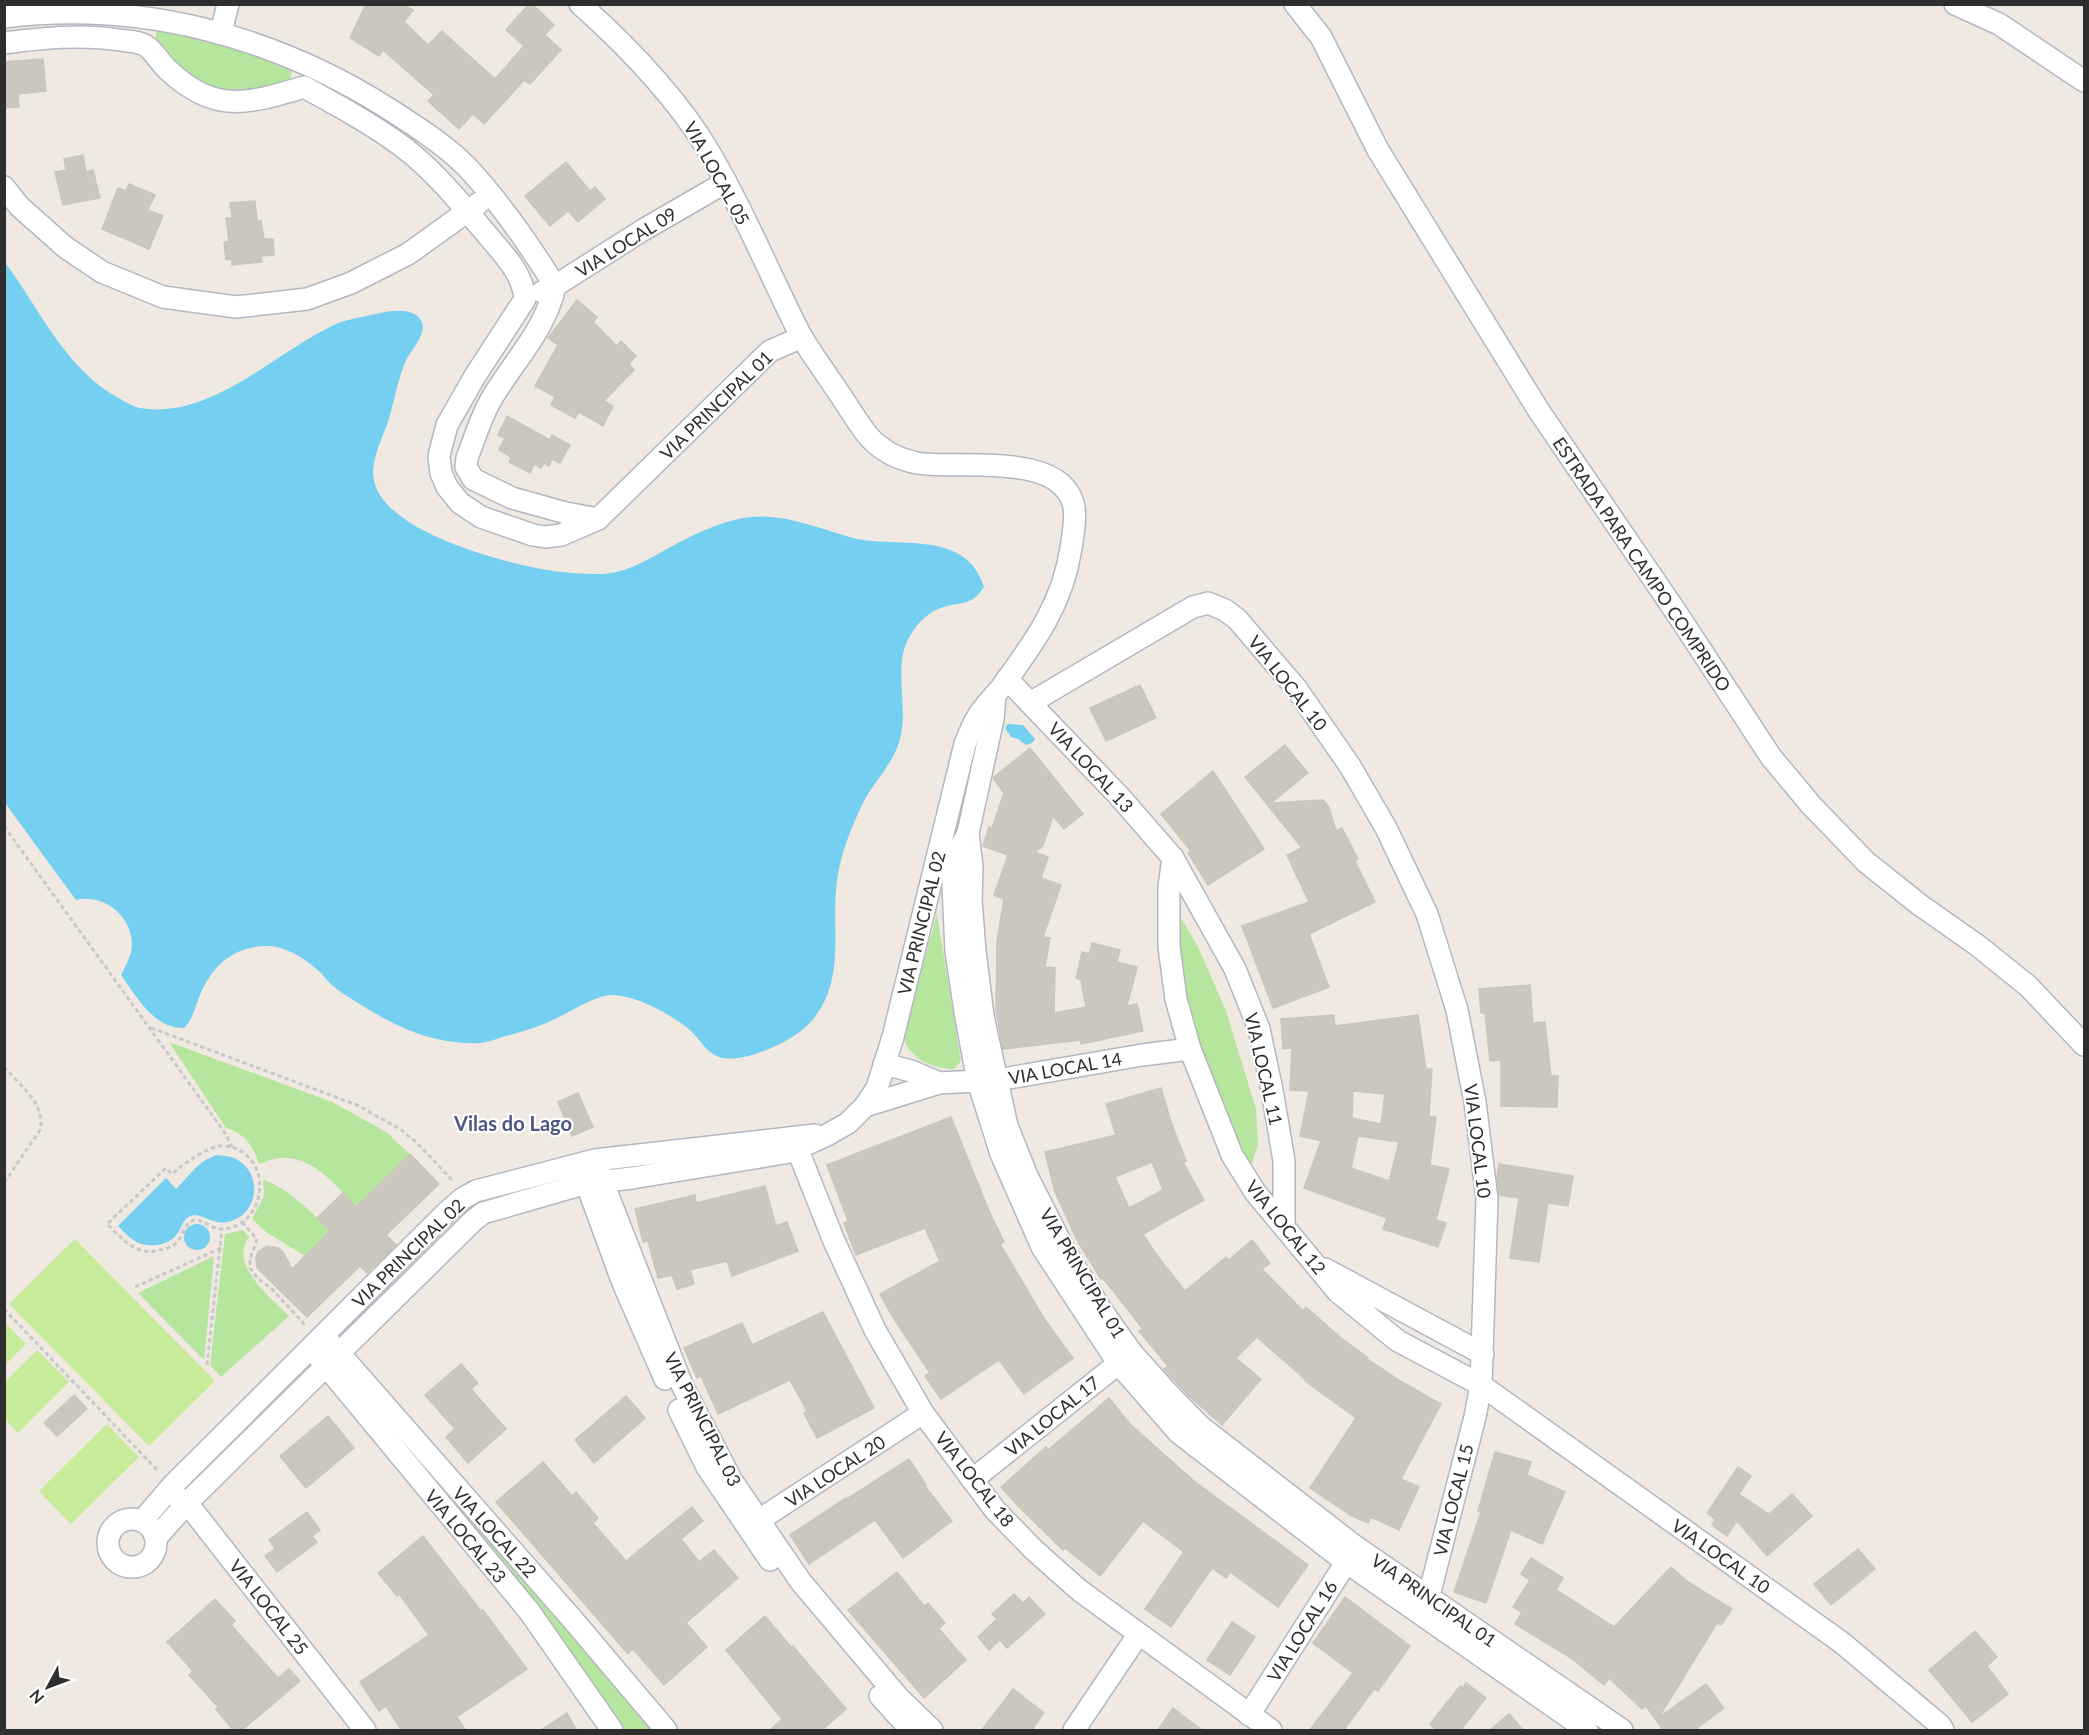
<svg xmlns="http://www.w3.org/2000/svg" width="2089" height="1735" viewBox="0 0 2089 1735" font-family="Lato,sans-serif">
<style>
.green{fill:#b6e59e}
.pitch{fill:#c9ec9a}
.water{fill:#75cff0}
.building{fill:#cbc7bf;stroke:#cbc5ba;stroke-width:1.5;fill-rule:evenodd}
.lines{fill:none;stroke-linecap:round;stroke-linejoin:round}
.minor-casing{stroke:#b4b7c1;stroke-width:24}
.path{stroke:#c9c9c9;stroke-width:3;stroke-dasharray:4.5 3;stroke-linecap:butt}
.minor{stroke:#fff;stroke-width:21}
.labels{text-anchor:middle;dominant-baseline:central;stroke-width:4.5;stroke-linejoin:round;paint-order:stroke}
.street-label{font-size:18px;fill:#2e2e2e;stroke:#fff}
.neighbourhood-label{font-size:20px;font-weight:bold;fill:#4d5680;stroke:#fff}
</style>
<rect width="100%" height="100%" fill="#efe9e1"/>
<!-- green -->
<g class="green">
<path d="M163,27l122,37 7,7 -2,8c-15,7 -52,15 -69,11 -25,-5 -52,-28 -66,-49l1,-8z"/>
<path d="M937,914l24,147 -7,8c-22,0 -43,-10 -51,-31z"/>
<path d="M1179,915l19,32 28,64 30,98 2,35 -8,25 -34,-67 -32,-110 -6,-45z"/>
<path d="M169,1042l163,60 54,30 24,22 -54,53c-19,-20 -39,-47 -69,-49 -9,-1 -19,3 -28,6 -6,-19 -14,-30 -33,-36z"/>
<path d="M263,1179c32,15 43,28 67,52l-25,25 -39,-24 -14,-13 12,-23z"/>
<path d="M243,1230l6,7c-21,27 22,61 40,79l-68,61 -11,-12 15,-131z"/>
<path d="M214,1256l-10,104 -66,-67z"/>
<path d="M440,1482l181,208 31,40h-27c-56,-86 -123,-165 -189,-244z"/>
</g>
<!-- pitch -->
<g class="pitch">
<path d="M75,1239l140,142 -66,65 -140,-142z"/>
<path d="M5,1323l21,21 -21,21z"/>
<path d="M37,1350l32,32 -51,51 -13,-14v-37z"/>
<path d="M107,1424l32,33 -68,67 -32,-33z"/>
</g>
<!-- water -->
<g class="water">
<path d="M4,261c33,44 58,101 106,132 9,5 21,13 30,15 72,12 135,-56 196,-84 12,-5 27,-7 40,-10 12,-3 29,-6 40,1 4,3 6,6 7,11 0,13 -14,26 -18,37 -7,16 -10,35 -15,52 -5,19 -17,38 -17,59 2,55 125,87 169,95 19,4 41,5 61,5 26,-1 52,-19 75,-31 17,-9 37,-18 56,-23 42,-11 79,7 119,18 43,11 113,-10 131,49 -11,17 -19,15 -37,19 -14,3 -26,13 -34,25 -22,30 -5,70 -12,103 -4,25 -24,44 -36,65 -11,22 -21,46 -26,70 -12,53 12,109 -30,155 -16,17 -66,41 -90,33 -12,-4 -19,-17 -27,-25 -17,-16 -55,-36 -78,-37 -17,-1 -42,16 -57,23 -15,8 -30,12 -47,17 -10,2 -20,7 -30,8 -14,1 -29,-1 -43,-4 -28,-6 -55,-21 -79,-36 -8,-5 -18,-11 -25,-17 -5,-4 -9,-10 -13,-14 -14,-13 -35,-27 -55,-26 -32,1 -53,20 -65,49 -5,12 -7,24 -16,33 -31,0 -47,-31 -63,-53 5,-10 11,-20 11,-32 -1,-28 -29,-50 -56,-43l-71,-97z"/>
<path d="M1008,724l15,1 12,14 -3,4 -6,2 -8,-6 -7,-2 -6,-9z"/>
<path d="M217,1155c8,1 16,1 22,6 21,13 20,45 -1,57 -23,13 -34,-7 -48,-2 -8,4 -8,12 -13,18 -8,11 -26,14 -38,9 -8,-3 -15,-11 -21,-17l48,-48 10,11c14,-13 21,-28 41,-34z"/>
<circle cx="197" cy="1237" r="13"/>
</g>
<!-- building -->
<g class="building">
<path d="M366,4h36l11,6 -9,12 24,23 14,-14 53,48 29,-33 -18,-16 23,-26h3l22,21 -9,10 16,15 -31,34 -6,-4 -40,44 -11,-10 -14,15 -31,-28 6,-6 -51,-45 -4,6 -29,-18z"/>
<path d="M43,59l3,32 -28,3 1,13 -15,1v-46z"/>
<path d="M83,155l3,17 7,-2 7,28 -37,7 -8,-33 11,-2 -2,-11z"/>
<path d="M566,162l24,29 5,-4 10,12 -27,23 -10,-11 -18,15 -25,-30z"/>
<path d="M129,184l26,11 -7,15 15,6 -14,33 -47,-20 16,-41 8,3z"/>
<path d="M255,201l2,20h4l3,18h9l1,16 -13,1 1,6 -30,3v-6l-6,1 -2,-18h5l-3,-24h6l-2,-15z"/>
<path d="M577,300l20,17 -4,5 24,24 4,-5 15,15 -7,8 5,6 -30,31 9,5 -10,20 -24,-14 -4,6 -24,-13 4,-8 -20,-11 23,-41 -10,-7z"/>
<path d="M507,416l43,24 2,-5 18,10 -10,18 -8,-4 -3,7 -5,-3 -3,5 -7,-4 -4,9 -21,-11 2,-5 -12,-7 6,-12 -7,-3z"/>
<path d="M1140,685l16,33 -50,23 -16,-33z"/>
<path d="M1285,745l23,28 -37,30 52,-3 6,7 7,24 6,-3 16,31 -3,2 20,41 -66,32 20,53 -56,21 -31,-82 67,-24 -22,-47 15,-7 -57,-71z"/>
<path d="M1030,748l53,66 -19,15 -11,-13 -10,30 -8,6 13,5 -7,21 20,7 -18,52 7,1 -5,29 10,1 -1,45 32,-6 -5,-27 -5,-2 6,-26 7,2 3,-11 28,7 -3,12 20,5 -10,39 10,-2 6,27 -62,13v-4l-78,9 -7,-38 1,-70 7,-42 -10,-4 14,-40 -25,-9 6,-19 3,1 12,-35 -11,-15z"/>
<path d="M1213,771l51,78 -56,36 -20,-32 3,-2 -30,-37z"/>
<path d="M1530,985l3,38 12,-1 6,54h7l-1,31 -56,-1v-46l-11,1 -5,-48h-4l-2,-24z"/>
<path d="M1334,1015l1,11 83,-11 8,54h6l-3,47 7,1 -6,48 19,4 -13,51 10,3 -8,24 -55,-18 4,-11 -83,-30 17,-47 -21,-5 9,-45 -19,-1 2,-42 -9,1 -2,-30zM1353,1091l32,3 -4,30 -29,-6zM1358,1136l41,6 -10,39 -38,-13z"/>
<path d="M1161,1088l10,34 15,39 -3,1 21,38 -61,34 13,20 29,37 41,-34 3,3 23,-20 18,23 -8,6 41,42 3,-4 34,30 27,20 -1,1 36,24 39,22 -40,75 18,8 -20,43 -28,-13 -3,6 -16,-7 -42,-28 46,-70 -51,-37 1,-1 -49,-43 -21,21 25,21 -39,46 -33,-29 -25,-27 4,-3 -29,-35 4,-2 -40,-51 -2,1 -23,-37 -23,-50 -10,-40 71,-17 -10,-31zM1152,1162l11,28 -34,18 -14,-31z"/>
<path d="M578,1093l15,34 -21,9 -14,-34z"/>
<path d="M951,1117l38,94 15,31 -4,2 45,76 28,38 -49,36 -25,-34 -58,39 -16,-23 5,-3 -36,-54 -14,-25 60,-33 -15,-33 -69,27 -12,-32 4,-2 -21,-56z"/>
<path d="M410,1154l29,30 -53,51 10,10 -29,28 -7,-7 -53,51 -50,-49 -1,-10 2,-6 9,-6 11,2 5,4 9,17 38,-38 -13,-13 26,-25 13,14z"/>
<path d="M1499,1164l74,12 -5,30 -20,-3 -9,59 -29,-4 9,-60 -20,-3 -2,-18z"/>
<path d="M765,1186l11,40 11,-4 11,29 -66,25 -5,-15 -37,9 4,14 -17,5 -5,-14 -14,3 -10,-37 -5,1 -8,-33 60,-14 1,8z"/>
<path d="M823,1312l51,96 -57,30 -13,-25 3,-2 -17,-31 -72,34 -17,-38 -4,2 -13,-30 58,-25 10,22z"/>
<path d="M461,1364l17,19 -7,6 35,40 -38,34 -22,-26 9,-8 -30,-34z"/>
<path d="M74,1395l13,14 -30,27 -13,-13z"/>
<path d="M626,1396l19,22 -51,45 -19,-23z"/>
<path d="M1109,1398l21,26 64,57 114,84 -30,42 -48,-35 -4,6 -14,-10 -41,59 -26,-18 39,-57 -41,-31 -43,55 -35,-28 -2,2 -45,-44 -17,-19 45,-40 2,3z"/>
<path d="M328,1416l26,32 -48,40 -26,-32z"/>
<path d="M1495,1452l36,10 -4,13 38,17 -23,52 -31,-14 -25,73 -32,-11 27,-80 -3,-1z"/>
<path d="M909,1459l17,26 -1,1 27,35 -49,37 -28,-38 -66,44 -19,-29 56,-37 1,1z"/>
<path d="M543,1462l29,34 4,-4 22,26 -5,5 33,38 66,-54 11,14 -22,18 18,23 15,-12 24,28 -52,45 21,24 -43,38 -31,-36 -5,5 -132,-152z"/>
<path d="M1738,1467l13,9 -12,18 30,20 23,-20 20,22 -45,40 -30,-35 -10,15 -15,-11 3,-6 -8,-6z"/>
<path d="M307,1512l13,18 -8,6 5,6 -40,30 -12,-16 10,-7 -6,-9z"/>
<path d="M423,1536l58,75 2,-1 44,59 -70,48 9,14h-64l-16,-25 -7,5 -19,-29 69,-47 -30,-41 -2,2 -19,-23z"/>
<path d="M1858,1549l17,20 -44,36 -17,-21z"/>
<path d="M1531,1558l32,20 -7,12 58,37 57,-60 17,15 44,27 -11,16 -4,-2 -58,94 47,-33 18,24 -31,23h-29l-18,-25 -4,3 -33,-31 -5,7 -33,-27 -56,-34 7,-12 -9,-5 17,-27 -9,-6z"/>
<path d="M897,1572l27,34 4,-3 17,20 -6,6 27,31 -42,38 -76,-88z"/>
<path d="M1014,1594l9,9 6,-6 16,17 -38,34 -7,-8 -11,10 -11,-13 19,-18 -5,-5z"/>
<path d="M1345,1597l65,49 -32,45 -4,-2 -31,42h-34l44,-58 -40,-30z"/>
<path d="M215,1599l20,22 -4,4 47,53 11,-9 11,12 -59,50h-7l-18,-22 2,-2 -29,-32 4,-4 -26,-29z"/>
<path d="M765,1616l27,32 1,-2 53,63 -25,22h-52l13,-12 -56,-69z"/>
<path d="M1232,1622l23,15 -25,38 -23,-15z"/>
<path d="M1975,1631l22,26 -10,9 21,28 -36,28 -43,-52z"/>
<path d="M1466,1683l20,15 -26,33h-23l-7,-7 30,-38 3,2z"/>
<path d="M1013,1689l31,24 -13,18h-50z"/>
<path d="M1173,1708l30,23h-46z"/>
<path d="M567,1713l10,18h-37z"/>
<path d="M1509,1714l15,17h-35z"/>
</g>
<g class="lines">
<defs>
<g id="minor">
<path d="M1295,4l26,33 57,113 161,261 139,204 93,142 40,48 55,57 54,43 57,40 51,41 56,59"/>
<path d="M1955,4l44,20 85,57"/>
<path d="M4,17c137,-17 270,19 385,92 25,16 56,36 77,57 34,36 63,78 89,120 -9,43 -41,75 -63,112 -11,18 -17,40 -25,60l-1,9 7,12 39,19 54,15 32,6"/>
<path d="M221,32l7,-28"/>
<path d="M4,43c39,-5 77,-9 115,-3 7,1 17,1 23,4 10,3 18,19 26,26 47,44 79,34 136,17 33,18 68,37 99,60 33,25 59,58 86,90 16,19 34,37 36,62l-50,77 -28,49 -8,31 2,17 6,14 13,16 21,14 52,18 12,2 16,-2 37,-16 172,-168 32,-14"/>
<path d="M4,187l15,19 46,41 37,25 61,25 73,10 71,-8 44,-16 57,-29 71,-51"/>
<path d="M542,292l13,-6 88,-56 83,-48"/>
<path d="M1007,679l112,117 54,62 62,111 24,60 13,61 12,71v66"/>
<path d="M995,696l-2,23 -25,114 -16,29 4,90 10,66 12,63 23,73 41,93 76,116 61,70 167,129 241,168"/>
<path d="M1030,703l163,-96 15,-4 17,7 12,9 59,69 54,78 36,62 41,86 30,96 18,92 12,97 -6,186 360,257 99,83 3,5"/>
<path d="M968,833l4,34 -1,33 4,51 8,65 24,110 20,50 37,73 36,59 32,45 33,37 36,37 155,120 266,183"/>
<path d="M1173,858l-4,29v60l7,52 14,50 42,106 23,37 83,100 60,49 83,44 -6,32 -49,190"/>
<path d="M884,1064l27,7 28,12"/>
<path d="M865,1106l74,-23 58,-3 145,-25 48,-6"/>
<path d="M793,1138l41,103 41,89 48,83 72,97 39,40 45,40 192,140"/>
<path d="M598,1170l84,215 50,96 69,101 97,115 34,33"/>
<path d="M587,1185l36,98 42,96"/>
<path d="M1325,1269l158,85"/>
<path d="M331,1344l242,276 93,110"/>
<path d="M318,1356l211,255 83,119"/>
<path d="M679,1410l28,57 63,93"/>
<path d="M972,1480l157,-125"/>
<path d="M177,1497l10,6 178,227"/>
<circle cx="132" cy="1543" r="24"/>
<path d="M142,1521l30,-35 275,-274 15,-13 14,-8 119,-31 220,-25"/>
<path d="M750,1526l173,-113"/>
<path d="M156,1538l31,-35 287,-283 9,-7 104,-30 45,-5 158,-26 37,-17 21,-12 17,-17 12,-18 16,-51 72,-293c5,-12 10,-26 19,-36 5,-7 11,-13 17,-20 32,-44 62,-84 70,-140 2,-13 5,-27 3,-41 -11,-57 -117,-37 -157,-44 -20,-4 -39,-14 -52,-31 -13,-18 -24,-37 -37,-55 -9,-14 -20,-28 -28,-43 -31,-61 -57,-125 -92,-184 -33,-55 -80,-103 -128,-146"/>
<path d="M880,1696l31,34"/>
<path d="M1249,1715l105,-165"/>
<path d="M1074,1730l64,-95"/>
</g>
</defs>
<!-- minor casing -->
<use href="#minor" class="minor-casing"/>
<!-- path -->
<g class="path">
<path d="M4,826l221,307 7,14"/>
<path d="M151,1028l206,77 43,24 17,14 37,39"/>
<path d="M4,1067c16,19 42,36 36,63l-36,53"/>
<path d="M218,1146c4,0 10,0 14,1 41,13 35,77 -8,82 -12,1 -19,-9 -30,-9 -11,5 -10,14 -17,22 -4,5 -11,7 -17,8 -23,7 -38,-11 -53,-26l59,-56 6,6c14,-12 28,-22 46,-28z"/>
<path d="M242,1222l15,17 -7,20v9l7,10 15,11 33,36"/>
<path d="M135,1287l86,-39"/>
<path d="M4,1309l155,163"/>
<path d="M207,1365l15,-136"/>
</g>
<!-- minor -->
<use href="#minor" class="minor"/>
</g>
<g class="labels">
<!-- street labels -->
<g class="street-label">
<text transform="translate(717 173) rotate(61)">VIA LOCAL 05</text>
<text transform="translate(626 242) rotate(-32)">VIA LOCAL 09</text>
<text transform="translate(716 405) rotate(-44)">VIA PRINCIPAL 01</text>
<text transform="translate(1642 564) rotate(56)">ESTRADA PARA CAMPO COMPRIDO</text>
<text transform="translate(1288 683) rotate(52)">VIA LOCAL 10</text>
<text transform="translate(1091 767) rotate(47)">VIA LOCAL 13</text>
<text transform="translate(921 923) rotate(-76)">VIA PRINCIPAL 02</text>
<text transform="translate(1065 1068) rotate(-10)">VIA LOCAL 14</text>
<text transform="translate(1264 1069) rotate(77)">VIA LOCAL 11</text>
<text transform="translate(1478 1141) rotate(83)">VIA LOCAL 10</text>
<text transform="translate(1286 1227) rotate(51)">VIA LOCAL 12</text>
<text transform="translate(408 1253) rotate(-44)">VIA PRINCIPAL 02</text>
<text transform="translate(1083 1273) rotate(59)">VIA PRINCIPAL 01</text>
<text transform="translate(1052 1416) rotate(-39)">VIA LOCAL 17</text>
<text transform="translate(703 1419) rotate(63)">VIA PRINCIPAL 03</text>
<text transform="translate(835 1471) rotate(-33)">VIA LOCAL 20</text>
<text transform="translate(975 1479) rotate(52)">VIA LOCAL 18</text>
<text transform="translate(1453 1500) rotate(-76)">VIA LOCAL 15</text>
<text transform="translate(495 1532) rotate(48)">VIA LOCAL 22</text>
<text transform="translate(466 1536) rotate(50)">VIA LOCAL 23</text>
<text transform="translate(1721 1556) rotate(35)">VIA LOCAL 10</text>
<text transform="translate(1434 1600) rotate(35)">VIA PRINCIPAL 01</text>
<text transform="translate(269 1607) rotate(52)">VIA LOCAL 25</text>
<text transform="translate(1302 1631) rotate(-58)">VIA LOCAL 16</text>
</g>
<!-- neighbourhood labels -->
<g class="neighbourhood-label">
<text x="513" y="1123">Vilas do Lago</text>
</g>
</g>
<!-- border -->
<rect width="2089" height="1735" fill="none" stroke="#2e2e2e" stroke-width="12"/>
<!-- north arrow -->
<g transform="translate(48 1687) rotate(229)" stroke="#ffffff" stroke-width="4.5" paint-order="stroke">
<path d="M0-4.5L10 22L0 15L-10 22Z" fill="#2e2e2e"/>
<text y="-9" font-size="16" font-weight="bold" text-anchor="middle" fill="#2e2e2e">N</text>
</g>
</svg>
